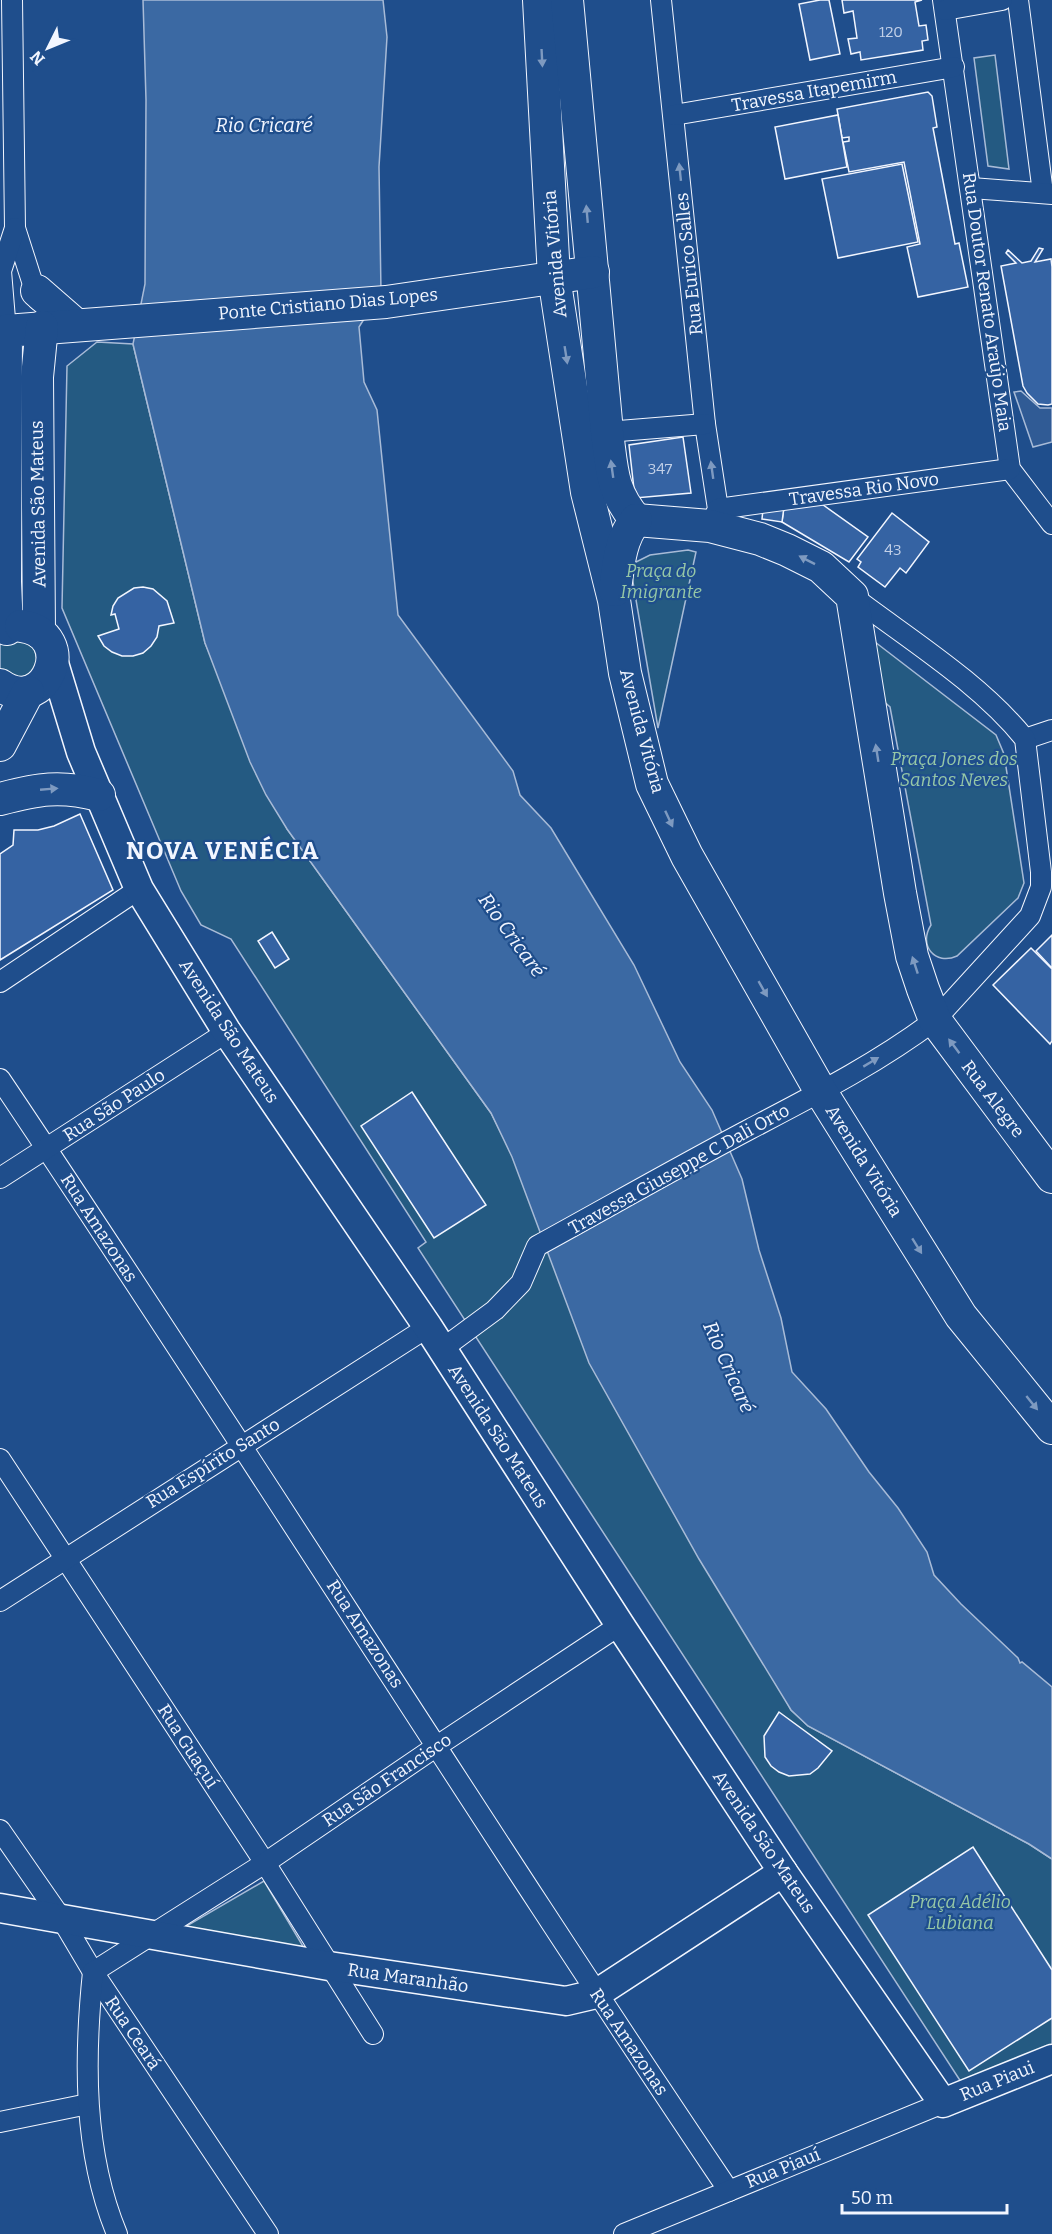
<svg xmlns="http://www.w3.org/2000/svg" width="1052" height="2234" viewBox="0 0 1052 2234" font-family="Bitter,serif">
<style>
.green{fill:#245a82;stroke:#a8bbd7;stroke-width:1.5}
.parking{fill:#305b95;stroke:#a8bbd7;stroke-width:1.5}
.water{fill:#3b69a3;stroke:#a8bbd7;stroke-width:1.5}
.building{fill:#3563a3;stroke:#f2f6ff;stroke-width:1.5}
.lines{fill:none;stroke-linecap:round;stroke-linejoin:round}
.street-casing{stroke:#f2f6ff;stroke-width:22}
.secondary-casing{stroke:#f2f6ff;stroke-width:31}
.primary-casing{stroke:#f2f6ff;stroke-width:34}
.street{stroke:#1f4e8c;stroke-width:20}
.secondary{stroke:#1f4e8c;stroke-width:28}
.primary{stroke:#1f4e8c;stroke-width:32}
.oneway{fill:#7e9ac0}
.labels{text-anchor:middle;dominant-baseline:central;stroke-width:4.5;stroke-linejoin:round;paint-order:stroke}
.number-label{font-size:15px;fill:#c3d1e8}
.street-label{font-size:18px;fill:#f2f6ff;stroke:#1f4e8c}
.park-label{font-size:18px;font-style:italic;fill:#97c8a6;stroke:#1f4e8c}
.water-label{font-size:20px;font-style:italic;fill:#f2f6ff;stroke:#1f4e8c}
.district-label{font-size:24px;font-weight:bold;letter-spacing:1.5px;fill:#f2f6ff;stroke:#1f4e8c}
</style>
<rect width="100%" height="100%" fill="#1f4e8c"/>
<!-- green -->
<g class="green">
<path d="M995,55l14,114 -21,-3 -14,-108z"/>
<path d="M97,342l36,2 72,299 82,186 204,284 300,597 17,16 221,118 23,15v186l-89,40 -545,-837 8,-6 -195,-303 -30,-14 -20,-34 -119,-283 5,-242z"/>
<path d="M688,550l8,2 -38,176 -28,-163 20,-10z"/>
<path d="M6,640l27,2 6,27 -18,12 -21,-10v-26z"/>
<path d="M875,642l121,93 8,19 20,129 -6,15 -61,58c-22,10 -39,-11 -26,-31l-41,-218 -9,-8 -9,-52z"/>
<path d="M264,1881l40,67 -121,-20z"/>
</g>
<!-- parking -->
<path class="parking" d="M1021,391l19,17h12v34l-19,5 -19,-55z"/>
<!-- water -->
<path class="water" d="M143,0h240l4,37 -8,130 2,125 -22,35 5,55 13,28 21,205 115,156 7,24 31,33 83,137 46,97 32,48 30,69 17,71 22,68 11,54 34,37 43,63 29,36 29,44 7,23 27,29 57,54 2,5 2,-1 30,25v172l-23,-15 -221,-118 -17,-16 -92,-151 -110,-196 -77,-206 -21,-44 -204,-284 -21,-34 -16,-33 -45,-119 -72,-299 12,-60 1,-184z"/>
<!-- building -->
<g class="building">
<path d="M820,0h9l11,54 -30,6 -11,-56z"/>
<path d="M842,0h80l-7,2 4,24 7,-1 2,15 -6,1 1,9 -62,10 -1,-8 -9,2 -3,-15 9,-1 -4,-27 -9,2z"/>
<path d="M928,92l4,4 5,31 -4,1 22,116 4,-1 9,44 -50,10 -11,-50 13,-3 -16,-82 -55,10 -6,-30 6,-1v-4l-7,1 -5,-29z"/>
<path d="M838,115l9,52 -62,12 -10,-52z"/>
<path d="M902,164l16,78 -80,16 -16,-79z"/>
<path d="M1039,248l4,1 -8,13 16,-3 1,8v137l-4,1 -10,-1 -11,-11 -4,-7 -22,-120 15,-3 -10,-10 2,-3 14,13 9,-2z"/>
<path d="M683,437l8,56 -56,5 -6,-53z"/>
<path d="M819,502l49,35 -19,25 -67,-40 2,-15z"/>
<path d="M784,507l-2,15 -20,-3 1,-10z"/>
<path d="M892,513l37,29 -23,31 -6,-5 -15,19 -27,-20 3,-5 -4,-3z"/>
<path d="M143,587l10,2 14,12 7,22 -15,3 -2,11 -6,9 -8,7 -10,3h-11l-10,-4 -8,-6 -6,-10 21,-7 -4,-15 -4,1 2,-9 5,-8 16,-10z"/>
<path d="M80,814l33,76 -113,70v-106l13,-9 1,-15h24l16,-4z"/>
<path d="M272,932l17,27 -14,9 -17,-27z"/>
<path d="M1052,935v33l-16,-17z"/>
<path d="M1031,948l21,21v72l-2,3 -57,-59z"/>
<path d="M412,1092l74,113 -52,33 -73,-112z"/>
<path d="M779,1712l53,39 -14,17 -8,6 -21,2 -10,-4 -8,-6 -6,-9 -1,-21z"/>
<path d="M973,1847l79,123v48l-83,53 -101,-156z"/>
</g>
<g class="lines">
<defs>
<g id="street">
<path d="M12,0l3,228 23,72"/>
<path d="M661,0l44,424 13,85 -8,17"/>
<path d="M943,0l67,469 42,55"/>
<path d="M1018,0l25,193"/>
<path d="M945,10l57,-10"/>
<path d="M674,115l280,-48"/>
<path d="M971,188l81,6"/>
<path d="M0,332l6,-1 -5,-60 14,-43"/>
<path d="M607,432l98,-8"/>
<path d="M718,509l292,-40"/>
<path d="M1025,739l27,-9"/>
<path d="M0,982l139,-93"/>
<path d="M0,1079c247,368 481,744 729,1112"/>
<path d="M0,1178l227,-146"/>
<path d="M442,1349l53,-39 26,-27 16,-37c71,-39 141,-79 213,-117 63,-33 128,-66 185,-109l95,-104 11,-29v-15l-16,-133c-45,-56 -115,-99 -173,-143"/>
<path d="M0,1459l265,404 108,171"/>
<path d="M0,1601l428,-274"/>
<path d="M0,1830l61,88 32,54 175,262"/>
<path d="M0,2122l88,-18"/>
<path d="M117,2234c-34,-82 -33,-175 -24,-262l172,-109 172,-117 183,-121"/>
<path d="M624,2234l319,-131"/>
</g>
<g id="secondary">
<path d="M53,660l28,92 58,137 88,143 201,295 192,298 163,247 160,231 109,-44"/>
<path d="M0,1908l329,58 237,35 30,-7 187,-122"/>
</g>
<g id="primary">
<path d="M539,0l15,277 33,215 27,108 11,73 27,111 35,72 134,236 140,224 91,112"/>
<path d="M567,0l40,432c5,37 4,59 29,88"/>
<path d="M37,291l39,34"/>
<path d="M636,520l74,6 50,13 27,11 34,17 31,29 48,297 12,63 11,33 12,31 117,157"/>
<path d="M615,590c3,-23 5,-52 21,-70"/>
<path d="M7,629l-2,-47 1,-251 380,-29 207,-30"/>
<path d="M39,632l-2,-255 5,-50"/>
<path d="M0,685c46,33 80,-51 21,-59"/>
<path d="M0,745l28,-53"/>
<path d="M0,799c38,-10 60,-14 99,-4"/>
</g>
</defs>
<!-- street casing -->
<use href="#street" class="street-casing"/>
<!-- secondary casing -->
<use href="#secondary" class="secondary-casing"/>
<!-- primary casing -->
<use href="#primary" class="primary-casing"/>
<!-- street -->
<use href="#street" class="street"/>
<!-- secondary -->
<use href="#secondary" class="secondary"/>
<!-- primary -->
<use href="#primary" class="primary"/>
</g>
<!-- one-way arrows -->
<defs><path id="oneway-solid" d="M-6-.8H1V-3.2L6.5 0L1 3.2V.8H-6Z" transform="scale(1.5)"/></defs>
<g class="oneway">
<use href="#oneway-solid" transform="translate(542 58) rotate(87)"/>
<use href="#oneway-solid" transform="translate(680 172) rotate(-96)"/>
<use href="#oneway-solid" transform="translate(587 214) rotate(-95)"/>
<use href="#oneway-solid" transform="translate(566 355) rotate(81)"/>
<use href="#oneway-solid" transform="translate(612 469) rotate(-98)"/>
<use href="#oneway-solid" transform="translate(712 470) rotate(-98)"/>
<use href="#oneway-solid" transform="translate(807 560) rotate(-153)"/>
<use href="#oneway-solid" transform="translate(877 753) rotate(-99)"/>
<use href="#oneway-solid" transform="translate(49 789) rotate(-5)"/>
<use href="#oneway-solid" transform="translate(669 819) rotate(65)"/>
<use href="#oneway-solid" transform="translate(915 965) rotate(-108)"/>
<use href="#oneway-solid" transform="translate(763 989) rotate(60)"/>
<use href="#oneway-solid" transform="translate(954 1046) rotate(-127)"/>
<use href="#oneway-solid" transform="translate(871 1062) rotate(-31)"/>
<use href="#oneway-solid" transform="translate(917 1246) rotate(58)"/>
<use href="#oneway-solid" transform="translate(1032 1403) rotate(51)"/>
</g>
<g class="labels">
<!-- number labels -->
<g class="number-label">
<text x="891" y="32">120</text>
<text x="660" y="469">347</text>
<text x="893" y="550">43</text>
</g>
<!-- street labels -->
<g class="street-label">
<text transform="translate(814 91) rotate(-10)">Travessa Itapemirm</text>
<text transform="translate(555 254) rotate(-95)">Avenida Vitória</text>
<text transform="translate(689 264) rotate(-96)">Rua Eurico Salles</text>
<text transform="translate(987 302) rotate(82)">Rua Doutor Renato Araújo Maia</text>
<text transform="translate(328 304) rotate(-5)">Ponte Cristiano Dias Lopes</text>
<text transform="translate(864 489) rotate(-8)">Travessa Rio Novo</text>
<text transform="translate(38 504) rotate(-91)">Avenida São Mateus</text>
<text transform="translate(642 731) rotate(75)">Avenida Vitória</text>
<text transform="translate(229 1031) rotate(57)">Avenida São Mateus</text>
<text transform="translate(993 1099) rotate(53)">Rua Alegre</text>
<text transform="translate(114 1105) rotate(-33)">Rua São Paulo</text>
<text transform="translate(864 1161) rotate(58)">Avenida Vitória</text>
<text transform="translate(679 1169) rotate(-29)">Travessa Giuseppe C Dali Orto</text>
<text transform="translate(99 1228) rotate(57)">Rua Amazonas</text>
<text transform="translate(498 1436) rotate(57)">Avenida São Mateus</text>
<text transform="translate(213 1463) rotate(-32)">Rua Espírito Santo</text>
<text transform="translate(365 1634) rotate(57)">Rua Amazonas</text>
<text transform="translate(188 1746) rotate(57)">Rua Guaçuí</text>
<text transform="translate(387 1780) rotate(-34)">Rua São Francisco</text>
<text transform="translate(764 1842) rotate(56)">Avenida São Mateus</text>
<text transform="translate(408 1978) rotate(8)">Rua Maranhão</text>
<text transform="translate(133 2033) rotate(56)">Rua Ceará</text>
<text transform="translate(629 2042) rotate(56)">Rua Amazonas</text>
<text transform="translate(997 2081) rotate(-22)">Rua Piaui</text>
<text transform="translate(783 2168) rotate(-22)">Rua Piauí</text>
</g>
<!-- park labels -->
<g class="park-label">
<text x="661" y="571">Praça do<tspan x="661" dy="21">Imigrante</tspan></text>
<text x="954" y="759">Praça Jones dos<tspan x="954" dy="21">Santos Neves</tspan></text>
<text x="960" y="1902">Praça Adélio<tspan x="960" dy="21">Lubiana</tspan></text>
</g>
<!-- water labels -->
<g class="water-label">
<text x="264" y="125">Rio Cricaré</text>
<text transform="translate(512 935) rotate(54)">Rio Cricaré</text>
<text transform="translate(729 1367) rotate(66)">Rio Cricaré</text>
</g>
<!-- district labels -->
<g class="district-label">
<text x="223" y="851">NOVA VENÉCIA</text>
</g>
</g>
<!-- north arrow -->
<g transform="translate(48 48) rotate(227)" stroke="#1f4e8c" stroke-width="4.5" paint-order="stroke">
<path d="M0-4.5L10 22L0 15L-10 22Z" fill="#f2f6ff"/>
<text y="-9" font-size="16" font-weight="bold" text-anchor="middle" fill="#f2f6ff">N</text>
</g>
<!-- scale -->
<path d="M842 2204v9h165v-9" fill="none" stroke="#f2f6ff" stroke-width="3"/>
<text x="851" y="2204" font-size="18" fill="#f2f6ff" stroke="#1f4e8c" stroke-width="4.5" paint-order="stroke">50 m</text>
</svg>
